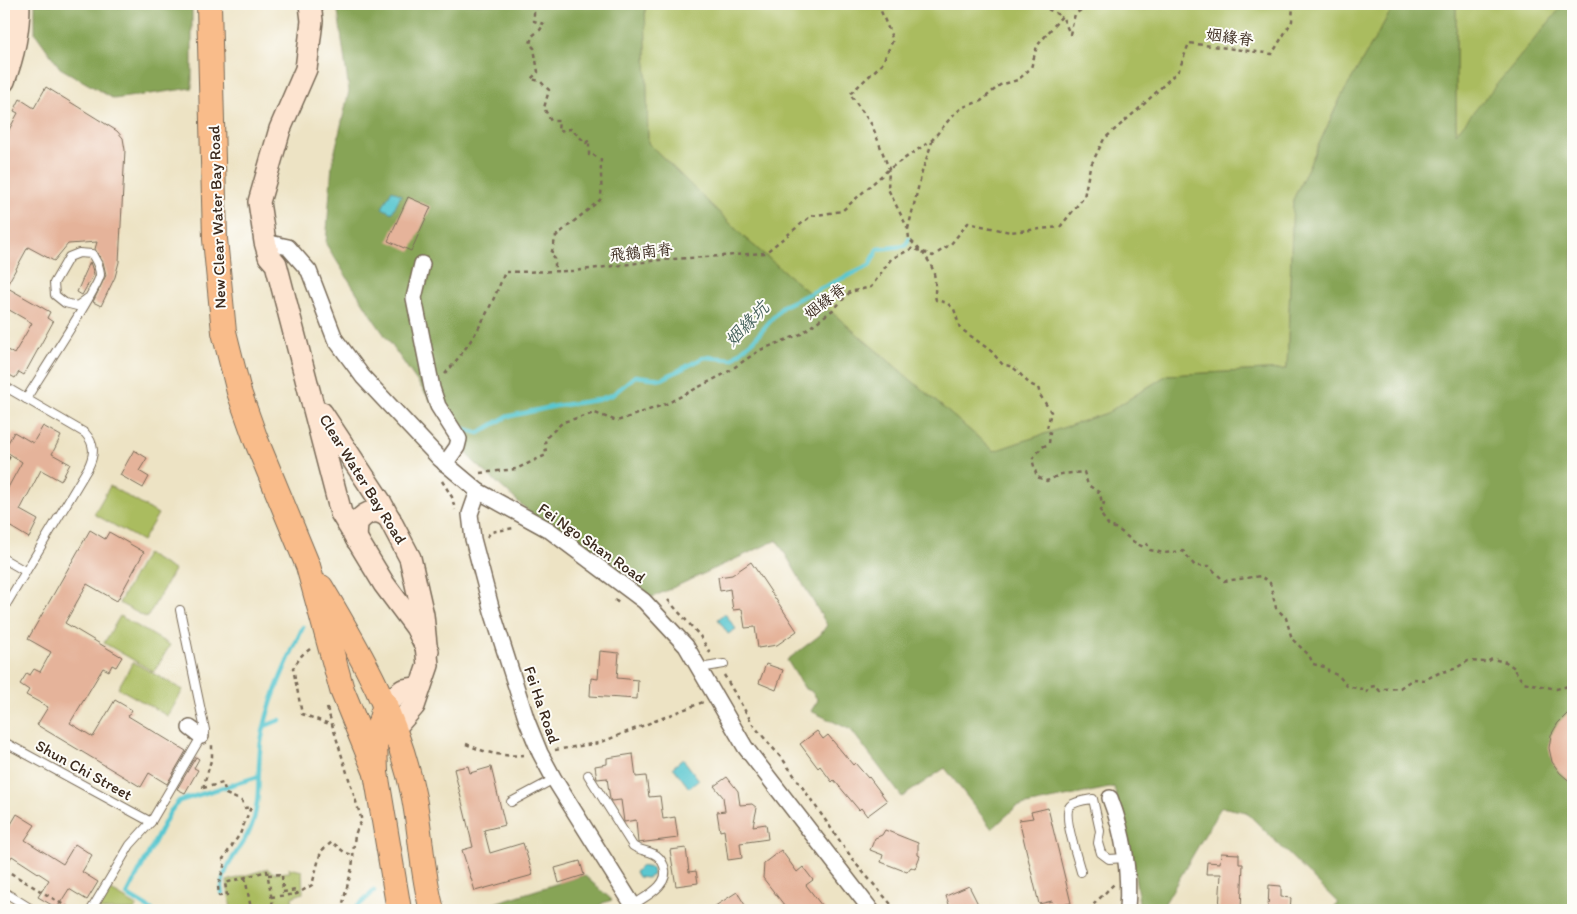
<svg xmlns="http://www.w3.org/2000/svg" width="1577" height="914" viewBox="0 0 1577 914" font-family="Itim,'LXGW WenKai TC',sans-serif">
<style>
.green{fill:#aabc5f;stroke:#72733e}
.forest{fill:#87a456;stroke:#61673a}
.water{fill:#5ac7d0;stroke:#4a7877}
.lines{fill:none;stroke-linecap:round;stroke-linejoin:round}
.stream{stroke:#5ac7d0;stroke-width:4.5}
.building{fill:#e5b39a}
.lane-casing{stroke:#796b58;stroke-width:10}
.street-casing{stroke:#796b58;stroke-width:18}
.secondary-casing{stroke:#796b58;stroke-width:24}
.primary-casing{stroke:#796b58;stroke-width:26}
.path{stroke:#796b58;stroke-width:2.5;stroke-dasharray:4 4;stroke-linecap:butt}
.lane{stroke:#fff;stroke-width:8}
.street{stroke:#fff;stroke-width:15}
.secondary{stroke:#fde4d0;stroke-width:21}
.primary{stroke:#f9bc8a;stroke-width:24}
.labels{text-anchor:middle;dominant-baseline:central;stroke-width:4;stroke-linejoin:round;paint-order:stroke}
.street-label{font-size:16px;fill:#3b2a1e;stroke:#fdfcf7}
.water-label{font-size:18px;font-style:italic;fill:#46615c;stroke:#fdfcf7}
</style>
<rect width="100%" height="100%" fill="#fdfcf7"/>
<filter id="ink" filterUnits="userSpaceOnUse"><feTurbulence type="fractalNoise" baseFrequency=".02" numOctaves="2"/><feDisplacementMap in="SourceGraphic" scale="10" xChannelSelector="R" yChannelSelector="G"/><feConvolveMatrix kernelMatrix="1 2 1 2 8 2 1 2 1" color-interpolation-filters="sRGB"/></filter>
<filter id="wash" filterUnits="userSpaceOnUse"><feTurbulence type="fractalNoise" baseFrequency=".0096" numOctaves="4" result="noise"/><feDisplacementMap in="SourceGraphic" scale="20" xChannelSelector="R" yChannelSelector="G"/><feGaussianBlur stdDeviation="1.12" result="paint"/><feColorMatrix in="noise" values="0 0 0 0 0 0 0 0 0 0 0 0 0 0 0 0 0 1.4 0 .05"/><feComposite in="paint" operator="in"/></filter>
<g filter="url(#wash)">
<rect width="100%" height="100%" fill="#ede3c4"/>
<!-- green -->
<g class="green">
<path d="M645,4h750l-55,95 -47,101 -6,169 -120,6 -60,38 -113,38 -248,-212 -98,-96z"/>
<path d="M1456,4h108l-108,130z"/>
<path d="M110,486l48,28 -16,27 -48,-27z"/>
<path d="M146,554l28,16 -27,48 -28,-15z"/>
<path d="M120,616l50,29 -16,27 -50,-29z"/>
<path d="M133,662l50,28 -15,26 -50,-28z"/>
<path d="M289,868l13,3 1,22 -11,4 1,13h-62l-4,-29 40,-12 7,4 16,-1z"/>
<path d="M108,889l29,17 -3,4h-40z"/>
</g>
<!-- forest -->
<g class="forest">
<path d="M35,4h157v84l-78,11 -54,-31 -25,-35z"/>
<path d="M337,4h308l3,139 98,96 248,212 113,-38 60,-38 120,-6 6,-169 47,-101 55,-95h61v129l108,-129h9v906h-241l6,-7 -92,-91 -25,-5 -60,103h-21l-6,-41 -20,-82 -98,20 -24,22 -47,-61 -43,29 -51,-67 -40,-19 7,-11 -7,-9 -6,-2 -18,-29 33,-25 7,-10 -50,-85 -133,61 -95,-71 -77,-70 -98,-140 -48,-76 6,-80 17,-73z"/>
<path d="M584,875l28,25 -9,3 -9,7h-114l-1,-2z"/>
</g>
<!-- water -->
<g class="water">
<path d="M392,190l9,5 -9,18 -10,-5z"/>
<path d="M725,614l11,15 -8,5 -10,-15z"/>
<path d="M683,759l16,21 -10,8 -16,-21z"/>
<path d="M641,866l11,2 1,7 -6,3 -9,-1 -3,-5z"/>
</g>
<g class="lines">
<!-- stream -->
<g class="stream">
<path d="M457,427l22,6 27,-16 50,-11 41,-6 15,-5 23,-19 27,3 43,-22 27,2 22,-19 29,-34 86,-40 9,-17 27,-3 4,-7"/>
<path d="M265,726l15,-6"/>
<path d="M222,893c-2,-29 23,-45 31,-71 8,-26 4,-54 8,-80 7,-41 25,-78 42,-115"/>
<path d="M152,910l-25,-15 43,-83 9,-11 78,-24"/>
<path d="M354,910l20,-19"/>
</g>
</g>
<g id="blocks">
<!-- building -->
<g class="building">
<path d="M46,87l71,44 6,7 2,12 -6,112 -4,15 -14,29 -8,-4 13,-27 -3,-13 -8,-13 2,-7 -29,2 -14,17 -26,-14 -22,40 44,25 -3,6 6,4 -29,53 -5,-3 -4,6 -11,-6v-24l10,6 18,-31 -28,-16v-55l4,-7 -4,-2v-104l14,-26 -4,-2 6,-12 14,9z"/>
<path d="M408,197l23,10 -20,44 -23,-10z"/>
<path d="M90,262l4,12 -12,21 -5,-3z"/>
<path d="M43,426l18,10 -9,18 18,10 -9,17 -20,-11 -21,40 18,10 -9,18 -25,-15v-28l18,-33 -18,-12 10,-18 19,11z"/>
<path d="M134,450l13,8 -8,13 10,6 -6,11 -23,-13z"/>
<path d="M90,530l15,9 4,-7 35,20 -27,49 -30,-17 -22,39 57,34 -6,10 -4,-2 -3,6 -6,-3 -33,55 23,14 22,-37 17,10 -4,6 58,35 -19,33 -18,-11 -8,14 -104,-62 11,-18 -22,-12 3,-5 -9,-6 7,-11 3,2 4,-6 6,3 11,-20 -23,-13z"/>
<path d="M751,562l46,69 -20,14 -19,3 -3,-21 -10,1 -3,-19 -9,1 -3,-21 -10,2 -2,-14 14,-2z"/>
<path d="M600,651l19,2 -2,25 21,2 -1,19 -47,-3 1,-18 7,1z"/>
<path d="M766,664l17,6 -7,20 -17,-7z"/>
<path d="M1573,708v76l-13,-11 -8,-11 -3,-14 2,-13 7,-12z"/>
<path d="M817,731l6,8 5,-4 25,30 2,-2 13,15 1,-1 18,24 -20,15 -6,-8 -2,2 -25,-30 -2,2 -12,-16 -2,2 -18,-24z"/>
<path d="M633,754l3,23 10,-1 3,21 11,-1 3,23 12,-2 3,21 -40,5 -2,-23 -12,2 -3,-22 -10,1 -1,-2 -3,-21 -10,1 -2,-13 12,-2v-6z"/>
<path d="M196,757l3,2 -5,9 4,2 -13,23 -8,-4z"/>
<path d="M468,766l2,7 21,-6 14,58 -21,5 6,23 33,-10 10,32 -58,16 -13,-41 11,-3 -19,-78z"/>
<path d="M727,777l11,14 2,14 12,-1 5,4 -4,18 13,-2 2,15 -28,4 2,15 -14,2 -4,-30 -4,1 -3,-19 8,-1 -2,-14 -9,-11z"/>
<path d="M1048,808l23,95 -17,4 -2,-6 -13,3 -20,-84 14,-2 -2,-6z"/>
<path d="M17,814l18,11 -10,15 38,24 12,-20 17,11 -10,17 16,10 -11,18 -18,-11 -12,19 -19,-11 11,-17 -37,-24 -8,12v-32z"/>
<path d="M885,830l33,13v12l2,1 -5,13 -4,-2 -4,5 -26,-10 2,-7 -13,-5 5,-12 7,-3z"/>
<path d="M686,848l3,24 7,-1 2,12 -22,3 -6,-36z"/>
<path d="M781,850l16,22 6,-5 10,13 -7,5 19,25h-37l-25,-32 1,-15z"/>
<path d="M1221,853l18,1v10h4l-2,46h-22l2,-36h-15l1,-12 13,1z"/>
<path d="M580,861l4,14 -25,8 -4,-15z"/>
<path d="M1269,885l12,1v11l10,1 -1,12h-22z"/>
<path d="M969,886l12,24h-30l-5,-14z"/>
<path d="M737,892l11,18h-39z"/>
</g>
</g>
</g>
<g filter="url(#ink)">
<use href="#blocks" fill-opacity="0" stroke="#796b58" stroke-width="1"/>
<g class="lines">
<defs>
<g id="lane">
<path d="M4,386l81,47c10,11 10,21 3,35l-84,140"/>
<path d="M26,399c10,-17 73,-112 74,-124 0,-9 -4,-14 -8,-21l-13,-1 -10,4 -15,26 1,12 10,8 12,3 11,-8"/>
<path d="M4,559l21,12"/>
<path d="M700,668l24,-4"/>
<path d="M4,742l147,80"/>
<path d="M588,775l45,71c7,5 13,4 21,8 5,2 8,7 10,12 7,19 -18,30 -31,39"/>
<path d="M511,802l43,-23"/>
<path d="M1081,872c-3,-12 -19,-58 -11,-66 5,-5 16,-6 23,-7l7,32 -2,12 3,10 8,6 17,-1"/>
<path d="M4,892l29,18"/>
<path d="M91,910l39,-65 21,-23 54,-92 -25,-120"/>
</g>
<g id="street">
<path d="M265,242l23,5 21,24 26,68 28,38 77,82 38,32 71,39 95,71 42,45 59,101 126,163"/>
<path d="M422,264l-8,34 18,90 6,18 21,33 -2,8 -12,17"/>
<path d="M478,491l-8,23 3,25 19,72 35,110 13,32 14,26 82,131"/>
<path d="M190,728l11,8"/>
<path d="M1110,798c14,36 20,73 17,112"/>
</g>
<g id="secondary">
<path d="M310,4l2,17 -6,48 -26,60 -21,73 6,40 4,14 7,8 65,249 43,71 32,43 12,24"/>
<path d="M4,81c10,-26 15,-50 15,-77"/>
<path d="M322,413l58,88 30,57 13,57 5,50 -14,41 -20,23"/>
<path d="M356,539l1,-16c9,-13 22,-15 33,-4"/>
<path d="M385,704l18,-14 17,-3"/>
</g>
<g id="primary">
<path d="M209,4l6,235 9,93 15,60 17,48 52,126 34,124 34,83"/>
<path d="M321,587c40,67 78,133 93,211 7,37 8,76 18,112"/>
<path d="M385,704l-10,37 1,32 23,137"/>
</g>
</defs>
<!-- lane casing -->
<use href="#lane" class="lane-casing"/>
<!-- street casing -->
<use href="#street" class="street-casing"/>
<!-- secondary casing -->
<use href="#secondary" class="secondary-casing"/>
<!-- primary casing -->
<use href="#primary" class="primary-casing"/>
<!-- path -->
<g class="path">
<path d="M532,4l2,6v11l10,3 -4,6 -8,6 -2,8 4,4 4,24 -7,7 9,2 9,9 -5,18 7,13h8l-1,10 13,-2 15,14 3,-3v15l3,-1 9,6c-1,11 2,32 -1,40l-44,36 -5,19 4,4v12"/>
<path d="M878,4l15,36 -11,24 -32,30 22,31 17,44 -1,20 20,40 1,10c12,12 25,23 26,42 1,7 -1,12 1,19l11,3 7,6 6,19 31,23 12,14c17,0 20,20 35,22l2,8 11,17 -4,16 3,5 -1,11 -7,3 -10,12 5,18 10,4 14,-7 23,-2 4,13 12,8 2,11 2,-1 -4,10 9,13c14,3 20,16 35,21l3,-3 3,6 14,3 19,-2 12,15h14l15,15 37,-5 9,7 6,25 10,10 6,21 17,16 4,9 15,4v3l11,5 8,10 15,3 2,3h3l3,-5 5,-1 5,5 2,-2 18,-1 13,-9 11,1 15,-7 15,-4 14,-8 19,1 5,-3 14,3 10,7 -1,2 8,11 33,7 17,-4"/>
<path d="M1042,4l2,3 17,9"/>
<path d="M908,229l14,-57 11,-33"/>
<path d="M445,374c29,-33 44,-62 60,-102l69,-1 86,-11 105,-7 46,-37 31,-5 47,-42 43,-29 21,-25 10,-8 18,-6 19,-16 18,-5 13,-12 6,-22 25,-30 8,18 5,-20 15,-10"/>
<path d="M4,467l6,-11"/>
<path d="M480,473l36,-4 30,-14 -1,-16 18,-17 32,-9 22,8 49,-17 60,-31 34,-23 41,-16 33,-25 16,-17 21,-5 20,-28 22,-11 20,8 18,-12 17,-21 42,9 50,-5 24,-30 6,-30 14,-28 38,-33 37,-36 10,-27 83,11 20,-33 1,-17"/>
<path d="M442,481l10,16 3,13"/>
<path d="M487,537l4,-5 23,-4"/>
<path d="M615,600l5,4"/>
<path d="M668,600l32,36 12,20"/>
<path d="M310,649l-8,6 -9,13 9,46 30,11"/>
<path d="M724,675l30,51 30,35 72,103 40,46"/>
<path d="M327,708l35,113c-11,14 -7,29 -10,46 -3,15 -8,28 -10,43"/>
<path d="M4,711l4,-1"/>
<path d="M466,744c20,9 36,13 58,11"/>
<path d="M555,750l44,-7 104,-41"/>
<path d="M203,788l20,-5 3,11 16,7 3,7 6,-1 -11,27 -17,25 2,4 -7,23 1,10 8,-1 -2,-12 42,-12 6,36 -22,2 -6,-32"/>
<path d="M203,788l9,-31v-13"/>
<path d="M4,869l68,41"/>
<path d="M268,875l14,-1 1,18 14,-2v4"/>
<path d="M271,897l26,-3 15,-9 9,-34 11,-9 12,10 8,3"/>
<path d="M1088,910l26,-26"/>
</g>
<!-- lane -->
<use href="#lane" class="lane"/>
<!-- street -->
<use href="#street" class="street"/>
<!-- secondary -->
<use href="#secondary" class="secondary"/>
<!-- primary -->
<use href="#primary" class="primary"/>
</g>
</g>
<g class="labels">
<!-- street labels -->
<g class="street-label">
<text transform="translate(1230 37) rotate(7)">姻緣脊</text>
<text transform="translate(217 217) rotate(-92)">New Clear Water Bay Road</text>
<text transform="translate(641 252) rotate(-6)">飛鵝南脊</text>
<text transform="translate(825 301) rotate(-38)">姻緣脊</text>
<text transform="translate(363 479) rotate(58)">Clear Water Bay Road</text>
<text transform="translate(592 543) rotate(35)">Fei Ngo Shan Road</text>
<text transform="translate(542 705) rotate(71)">Fei Ha Road</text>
<text transform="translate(84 770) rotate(29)">Shun Chi Street</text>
</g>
<!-- water labels -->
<g class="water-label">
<text transform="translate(747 324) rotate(-46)">姻緣坑</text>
</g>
</g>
<!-- margin -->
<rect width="1577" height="914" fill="none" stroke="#fdfcf7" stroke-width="20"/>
</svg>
